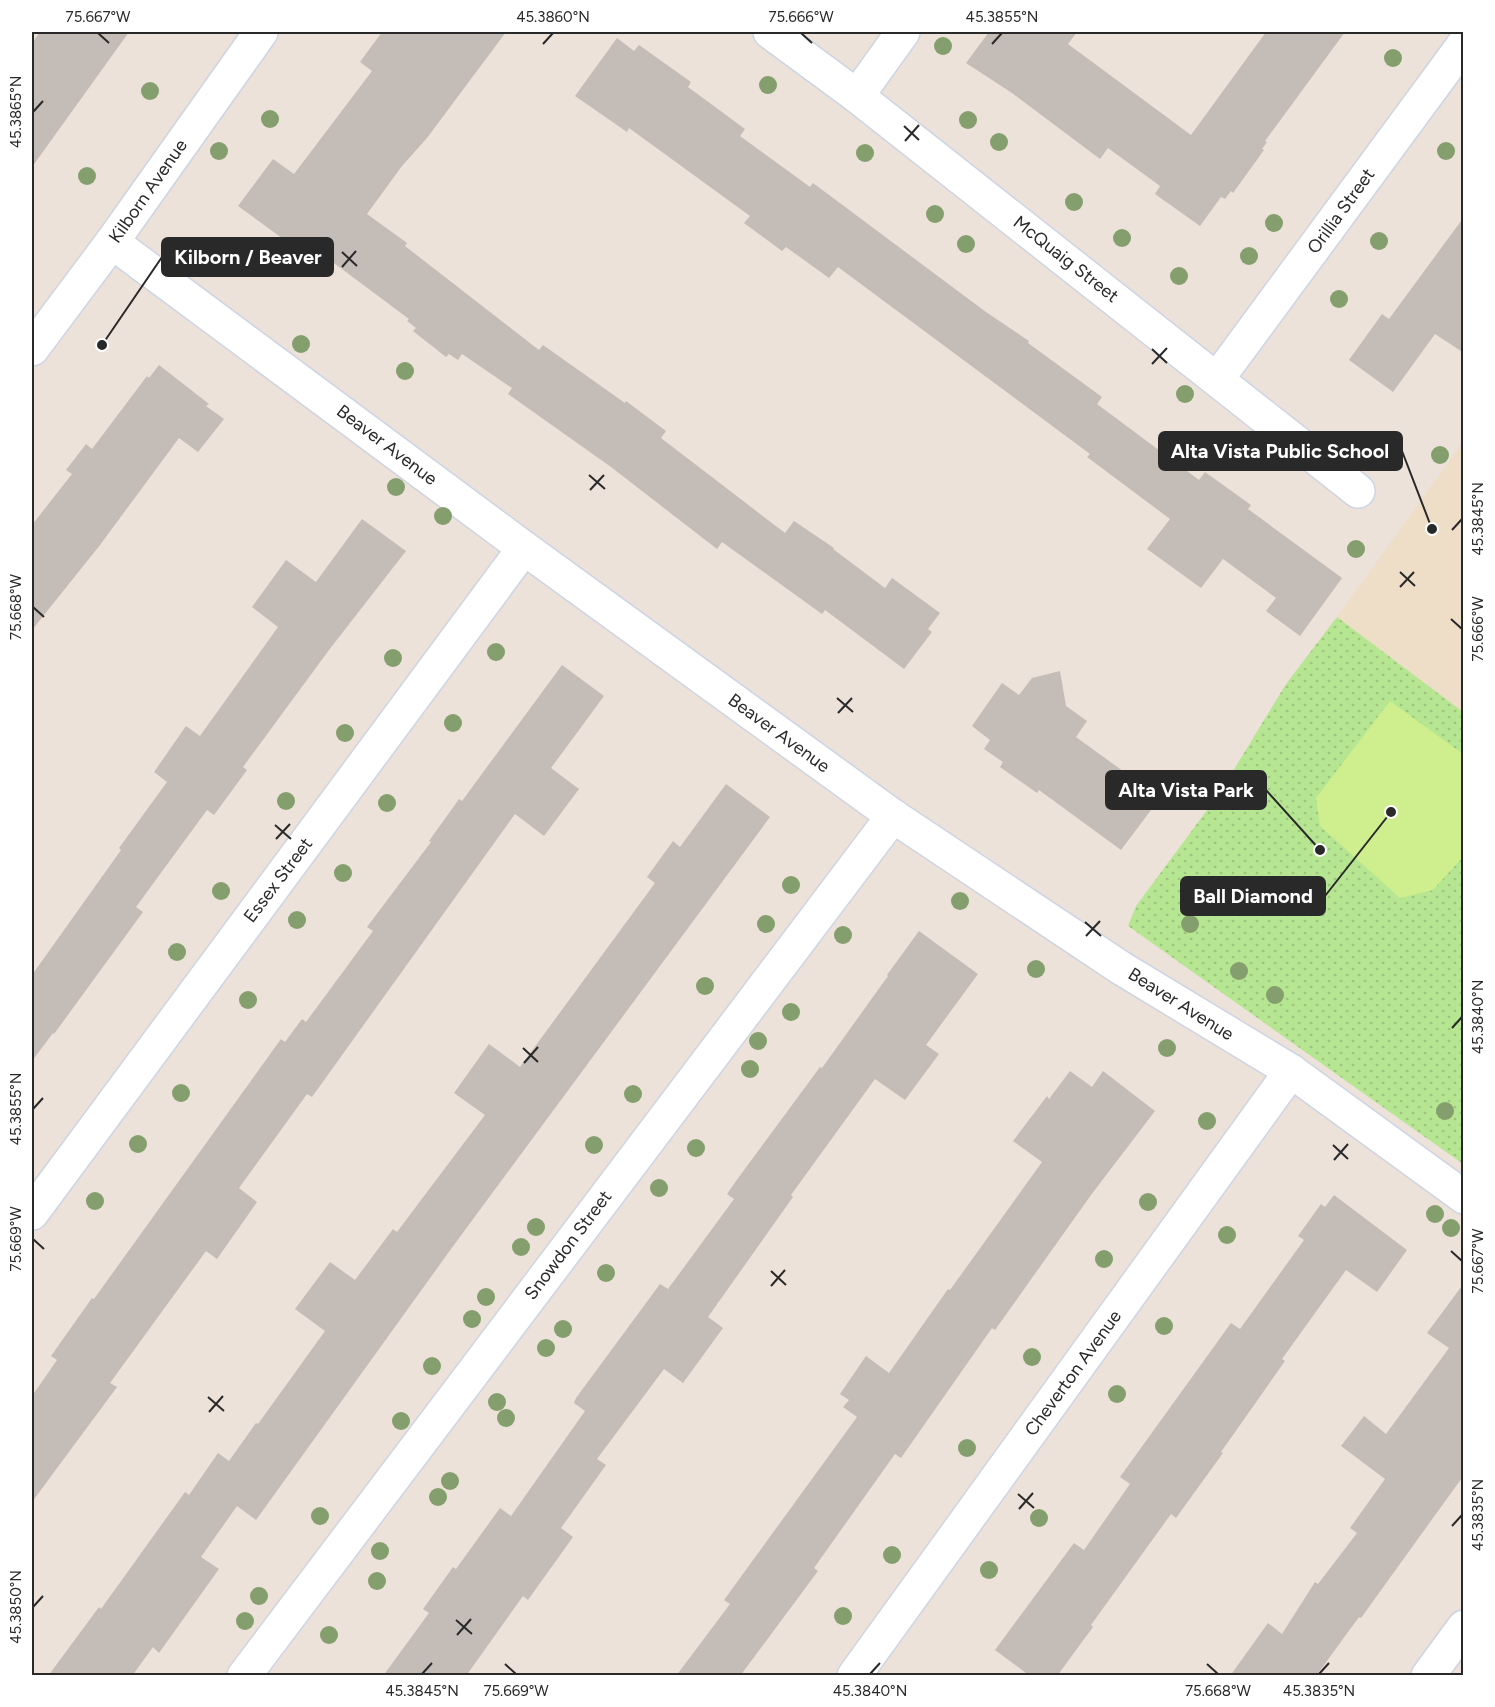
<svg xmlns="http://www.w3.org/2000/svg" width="1495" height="1707" viewBox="0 0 1495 1707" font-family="Figtree,sans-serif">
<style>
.education{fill:#efdec7}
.park{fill:url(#park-dots)}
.pitch{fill:#cfee8d}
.building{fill:#c4bcb6}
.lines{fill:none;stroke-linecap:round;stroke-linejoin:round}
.minor-casing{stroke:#ced4e3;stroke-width:36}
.minor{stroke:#fff;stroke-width:33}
.tree{fill:#849f6d}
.ticks{fill:none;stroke:#292929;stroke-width:2}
.labels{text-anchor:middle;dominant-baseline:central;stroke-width:4.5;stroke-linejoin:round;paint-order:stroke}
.street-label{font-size:18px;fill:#292929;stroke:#fff}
.leader{fill:none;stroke:#292929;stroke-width:2}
.callout-dot{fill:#292929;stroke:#fff;stroke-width:2}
.callout{fill:#292929;stroke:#292929;stroke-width:2}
.callout-label{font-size:20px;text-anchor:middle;font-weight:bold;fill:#fff}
.neatline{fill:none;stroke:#292929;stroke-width:2}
.ticks-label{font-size:15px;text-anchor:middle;fill:#292929}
</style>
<defs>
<pattern id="park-dots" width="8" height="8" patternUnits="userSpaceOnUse" patternTransform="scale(1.5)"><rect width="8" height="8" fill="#b7e692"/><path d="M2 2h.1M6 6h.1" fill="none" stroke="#9dc57e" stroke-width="1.8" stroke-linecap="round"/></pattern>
</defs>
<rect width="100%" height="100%" fill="#ece2d9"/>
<!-- education -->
<path class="education" d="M1463,442v270l-126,-95z"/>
<!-- park -->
<path class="park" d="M1337,617l126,95v452l-335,-238 8,-20 83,-112 67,-110z"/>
<!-- pitch -->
<path class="pitch" d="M1390,701l73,53v103l-30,33 -33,8 -80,-72 -4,-28z"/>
<!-- building -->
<g class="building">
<path d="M40,32h89l-97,135v-124z"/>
<path d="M382,32h124l-79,106 -25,28 -35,48 40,29 -2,3 134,104 4,-5 82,58 1,-2 40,30 -5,7 124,95 9,-12 40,27 -1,1 52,39 7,-10 48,35 -12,16 4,3 -28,37 -79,-59 -3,4 -100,-72 -5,7 -106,-82 -103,-73 4,-6 -50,-34 -4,6 -9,-6 -3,3 -33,-26 3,-3 -9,-7 2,-2 -106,-79 -6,9 -59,-43 35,-47 21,15 78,-103 -12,-9z"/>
<path d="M989,32h88l-9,12 123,91 75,-103h79l-80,109 2,1 -5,7 2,1 -31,43 -2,-2 -6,8 -4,-2 -21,29 -45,-32 5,-8 -52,-38 -8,11 -88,-66 -46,-30z"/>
<path d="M617,38l17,13 5,-6 52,37 -3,5 57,42 -5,7 70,51 3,-4 173,129 43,29 -1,2 74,54 -5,7 102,76 6,-8 46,33 -3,4 94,69 -42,58 -34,-25 10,-13 -53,-39 -22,29 -54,-39 23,-30 -83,-62 3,-3 -252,-187 -9,11 -43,-31 -4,4 -38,-28 6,-7 -121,-88 -2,4 -52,-36z"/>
<path d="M1464,217v136l-29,-19 -42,58 -44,-32 33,-46 7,5z"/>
<path d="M159,365l50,39 -3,2 18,13 -26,33 -19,-14 -79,107 -68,85v-105l40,-51 -6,-4 20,-26 6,5 55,-73 2,2z"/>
<path d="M362,519l44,32 -77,99 -86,117 4,3 -33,45 -7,-5 -71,97 7,5 -89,122 -1,-1 -21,28v-86l89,-125 -2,-2 48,-66 -13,-10 32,-46 14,10 78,-109 -26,-20 34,-47 30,22z"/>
<path d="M562,665l42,31 -53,72 28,21 -35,47 -29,-22 -203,283 -5,-3 -68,94 18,14 -40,57 -11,-8 -96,132 7,4 -85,115v-106l25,-36 -6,-4 41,-58 2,1 187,-260 4,3 17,-23 4,3 67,-91 -6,-4 64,-85 -2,-1 30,-42 3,2z"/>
<path d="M1060,671l6,35 21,15 -11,16 84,61 -39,52 -82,-60 -2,3 -37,-26 3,-5 -19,-13 6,-9 -18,-14 30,-43 17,12 13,-17z"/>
<path d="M726,784l44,33 -319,432 -195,271 -19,-14 -36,51 18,12 -60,84 -6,-6 -21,29h-84l51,-69 2,2 84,-117 4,3 29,-42 11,8 27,-38 2,1 67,-93 -30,-22 35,-47 25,18 38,-51 4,3 88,-117 -31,-22 35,-49 31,23 135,-184 -8,-6 26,-36 7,6z"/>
<path d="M919,931l59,43 -52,71 13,9 -34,46 -30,-21 -84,116 2,2 -85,120 15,11 -40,55 -19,-14 -67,90 9,6 -45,63 12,9 -45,63 -5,-4 -57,80h-83l46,-63 -6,-4 30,-42 3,2 44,-61 11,8 74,-105 -11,-8 2,-5 84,-114 8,5 66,-90 -7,-5 9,-13 84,-114 2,1 66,-92 -1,-1z"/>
<path d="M1070,1071l22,16 11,-16 52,40 -64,84 -96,135 -3,-2 -91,130 -6,-4 -81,114 4,3 -78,105h-64l54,-72 -6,-4 133,-183 -14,-10 6,-7 -9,-6 26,-38 23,17 59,-84 2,1 92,-128 -29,-21 34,-45 2,3z"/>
<path d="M1334,1195l73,55 -30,42 -31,-22 -64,89 3,2 -64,91 2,1 -47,65 -5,-4 -80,111 2,2 -36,49h-27l-35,-26 79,-107 10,7 46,-66 -10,-7 111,-154 9,6 64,-89 -6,-4 23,-32 4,3z"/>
<path d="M1464,1283v192l-103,143 -2,-1 -43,59h-86l38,-53 14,11 33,-52 3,2 39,-51 -7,-5 35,-49 -44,-33 23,-30 22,18 63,-86 -22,-15z"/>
</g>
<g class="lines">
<defs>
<g id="minor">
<path d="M770,32l87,64 501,395"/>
<path d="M857,96l46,-64"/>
<path d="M112,242l412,306 369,268 228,152 170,103 173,126"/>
<path d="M32,349l80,-107 149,-210"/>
<path d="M1218,378l246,-334"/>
<path d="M32,1213l492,-665"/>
<path d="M244,1676l649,-860"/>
<path d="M854,1676l437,-605"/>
<path d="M1428,1676l36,-49"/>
</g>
</defs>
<!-- minor casing -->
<use href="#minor" class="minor-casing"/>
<!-- minor -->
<use href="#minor" class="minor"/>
</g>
<!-- trees -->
<g class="tree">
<circle cx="943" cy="46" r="9"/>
<circle cx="1393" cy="58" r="9"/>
<circle cx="768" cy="85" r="9"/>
<circle cx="150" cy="91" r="9"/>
<circle cx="270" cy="119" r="9"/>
<circle cx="968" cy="120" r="9"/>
<circle cx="999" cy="142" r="9"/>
<circle cx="219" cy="151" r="9"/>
<circle cx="1446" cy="151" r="9"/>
<circle cx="865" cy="153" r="9"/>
<circle cx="87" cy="176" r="9"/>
<circle cx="1074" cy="202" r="9"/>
<circle cx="935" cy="214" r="9"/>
<circle cx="1274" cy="223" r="9"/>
<circle cx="1122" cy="238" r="9"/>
<circle cx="1379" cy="241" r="9"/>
<circle cx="966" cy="244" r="9"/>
<circle cx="1249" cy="256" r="9"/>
<circle cx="1179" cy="276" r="9"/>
<circle cx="1339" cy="299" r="9"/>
<circle cx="301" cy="344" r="9"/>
<circle cx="405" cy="371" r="9"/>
<circle cx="1185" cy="394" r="9"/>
<circle cx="1440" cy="455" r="9"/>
<circle cx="396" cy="487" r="9"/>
<circle cx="443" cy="516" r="9"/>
<circle cx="1356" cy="549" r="9"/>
<circle cx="496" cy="652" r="9"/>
<circle cx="393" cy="658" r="9"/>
<circle cx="453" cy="723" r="9"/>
<circle cx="345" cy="733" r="9"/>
<circle cx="286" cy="801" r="9"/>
<circle cx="387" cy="803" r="9"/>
<circle cx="343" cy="873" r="9"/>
<circle cx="791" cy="885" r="9"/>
<circle cx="221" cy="891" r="9"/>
<circle cx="960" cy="901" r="9"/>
<circle cx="297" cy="920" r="9"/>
<circle cx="766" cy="924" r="9"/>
<circle cx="1190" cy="924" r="9"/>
<circle cx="843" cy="935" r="9"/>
<circle cx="177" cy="952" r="9"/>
<circle cx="1036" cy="969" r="9"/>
<circle cx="1239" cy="971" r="9"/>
<circle cx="705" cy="986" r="9"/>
<circle cx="1275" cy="995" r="9"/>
<circle cx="248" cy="1000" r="9"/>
<circle cx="791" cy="1012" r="9"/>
<circle cx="758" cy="1041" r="9"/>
<circle cx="1167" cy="1048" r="9"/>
<circle cx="750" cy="1069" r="9"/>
<circle cx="181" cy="1093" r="9"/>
<circle cx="633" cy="1094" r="9"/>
<circle cx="1445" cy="1111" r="9"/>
<circle cx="1207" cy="1121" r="9"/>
<circle cx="138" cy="1144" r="9"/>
<circle cx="594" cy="1145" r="9"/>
<circle cx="696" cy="1148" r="9"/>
<circle cx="659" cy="1188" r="9"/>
<circle cx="95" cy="1201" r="9"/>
<circle cx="1148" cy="1202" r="9"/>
<circle cx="1435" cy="1214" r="9"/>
<circle cx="536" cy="1227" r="9"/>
<circle cx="1451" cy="1228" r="9"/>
<circle cx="1227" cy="1235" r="9"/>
<circle cx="521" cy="1247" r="9"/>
<circle cx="1104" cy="1259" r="9"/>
<circle cx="606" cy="1273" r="9"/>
<circle cx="486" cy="1297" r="9"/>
<circle cx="472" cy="1319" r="9"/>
<circle cx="1164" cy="1326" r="9"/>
<circle cx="563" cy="1329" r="9"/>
<circle cx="546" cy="1348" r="9"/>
<circle cx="1032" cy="1357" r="9"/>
<circle cx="432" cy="1366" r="9"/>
<circle cx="1117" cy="1394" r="9"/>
<circle cx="497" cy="1402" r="9"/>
<circle cx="506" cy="1418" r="9"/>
<circle cx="401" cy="1421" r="9"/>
<circle cx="967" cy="1448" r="9"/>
<circle cx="450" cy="1481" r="9"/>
<circle cx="438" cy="1497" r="9"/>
<circle cx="320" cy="1516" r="9"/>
<circle cx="1039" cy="1518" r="9"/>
<circle cx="380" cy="1551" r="9"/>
<circle cx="892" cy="1555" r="9"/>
<circle cx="989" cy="1570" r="9"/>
<circle cx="377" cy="1581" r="9"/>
<circle cx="259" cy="1596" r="9"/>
<circle cx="843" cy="1616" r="9"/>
<circle cx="245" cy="1621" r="9"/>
<circle cx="329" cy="1635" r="9"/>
</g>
<!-- ticks -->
<path class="ticks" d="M98,33l11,10M801,33l11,10M543,44l10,-11M992,44l10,-11M33,112l10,-11M904,126l15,14M905,141l14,-16M342,252l15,14M342,267l14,-16M1152,349l15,14M1152,364l15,-16M589,475l16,14M590,490l14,-15M1452,530l10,-11M1400,572l15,14M1400,587l14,-15M33,607l11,10M1451,619l11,10M837,698l16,14M838,713l14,-15M275,825l16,14M276,839l14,-15M1085,922l16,14M1086,936l14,-15M1452,1028l10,-11M523,1048l15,14M524,1063l14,-16M33,1109l10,-11M1333,1145l15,14M1334,1160l14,-16M33,1239l11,10M1451,1251l11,10M771,1271l15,14M771,1286l14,-16M208,1397l16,14M209,1412l14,-16M1018,1494l16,14M1019,1509l14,-16M1452,1526l10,-11M33,1607l10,-11M456,1620l16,14M457,1635l14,-16M505,1664l11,10M1207,1664l11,10M422,1674l10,-11M870,1674l10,-11M1319,1674l10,-11"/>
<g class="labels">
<!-- street labels -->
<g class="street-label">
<text transform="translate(148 191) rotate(-55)">Kilborn Avenue</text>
<text transform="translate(1341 211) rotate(-54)">Orillia Street</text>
<text transform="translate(1066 259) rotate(38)">McQuaig Street</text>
<text transform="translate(387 445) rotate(37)">Beaver Avenue</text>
<text transform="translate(779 733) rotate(36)">Beaver Avenue</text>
<text transform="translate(278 880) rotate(-53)">Essex Street</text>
<text transform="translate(1181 1004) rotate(32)">Beaver Avenue</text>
<text transform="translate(568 1245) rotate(-53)">Snowdon Street</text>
<text transform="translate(1073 1373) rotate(-54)">Cheverton Avenue</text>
</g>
</g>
<!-- callouts -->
<path class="leader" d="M102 345L162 257M1432 529L1402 451M1320 850L1266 790M1391 812L1325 896"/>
<g class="callout-dot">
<circle cx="102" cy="345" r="6"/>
<circle cx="1432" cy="529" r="6"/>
<circle cx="1320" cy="850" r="6"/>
<circle cx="1391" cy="812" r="6"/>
</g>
<g class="callout">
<rect x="162" y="238" width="171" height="38" rx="6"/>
<rect x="1159" y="432" width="243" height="38" rx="6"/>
<rect x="1106" y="771" width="160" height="38" rx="6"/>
<rect x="1181" y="877" width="144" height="38" rx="6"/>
</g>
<g class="callout-label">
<text x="248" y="264">Kilborn / Beaver</text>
<text x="1280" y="458">Alta Vista Public School</text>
<text x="1186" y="797">Alta Vista Park</text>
<text x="1253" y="903">Ball Diamond</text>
</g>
<!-- border -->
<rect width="1495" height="1707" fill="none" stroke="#ffffff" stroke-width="66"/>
<rect x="33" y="33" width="1429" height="1641" class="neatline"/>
<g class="ticks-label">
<text x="98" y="22">75.667°W</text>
<text x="553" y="22">45.3860°N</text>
<text x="801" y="22">75.666°W</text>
<text x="1002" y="22">45.3855°N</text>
<text transform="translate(16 112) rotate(-90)" y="5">45.3865°N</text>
<text transform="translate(1478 519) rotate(-90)" y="5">45.3845°N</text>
<text transform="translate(16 607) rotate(-90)" y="5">75.668°W</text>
<text transform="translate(1478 629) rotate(-90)" y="5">75.666°W</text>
<text transform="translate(1478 1017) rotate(-90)" y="5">45.3840°N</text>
<text transform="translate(16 1109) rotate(-90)" y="5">45.3855°N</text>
<text transform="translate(16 1239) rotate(-90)" y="5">75.669°W</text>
<text transform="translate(1478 1261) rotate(-90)" y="5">75.667°W</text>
<text transform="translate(1478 1515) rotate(-90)" y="5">45.3835°N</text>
<text transform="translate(16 1607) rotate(-90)" y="5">45.3850°N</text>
<text x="422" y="1696">45.3845°N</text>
<text x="516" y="1696">75.669°W</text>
<text x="870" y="1696">45.3840°N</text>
<text x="1218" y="1696">75.668°W</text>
<text x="1319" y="1696">45.3835°N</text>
</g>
</svg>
